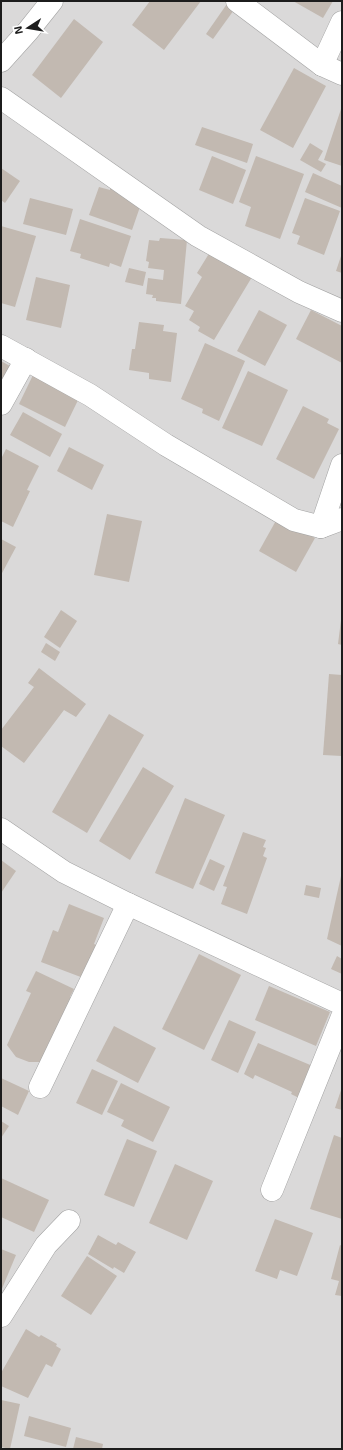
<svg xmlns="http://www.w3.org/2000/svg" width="343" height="1450" viewBox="0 0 343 1450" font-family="'Exo 2',sans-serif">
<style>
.residential{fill:#dad9d9}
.building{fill:#c2b9b1}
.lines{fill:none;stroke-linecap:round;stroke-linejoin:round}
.minor-casing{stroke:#a3a3a3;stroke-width:23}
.minor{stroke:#fff;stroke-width:22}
</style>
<rect width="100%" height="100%" fill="#eee9e1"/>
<!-- residential -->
<rect class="residential" x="1" y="1" width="341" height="1448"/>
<!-- building -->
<g class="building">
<path d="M150,1h51l-37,49 -32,-25z"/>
<path d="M229,1l10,2 -26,36 -7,-5z"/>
<path d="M293,1h40l-10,17z"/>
<path d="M74,19l29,23 -42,56 -29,-23z"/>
<path d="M294,68l32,18 -33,62 -33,-18z"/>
<path d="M342,106v60l-18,-6z"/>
<path d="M202,127l51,17 -6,19 -52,-18z"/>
<path d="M310,143l13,8 -5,9 8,4 -5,8 -21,-12z"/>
<path d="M212,156l34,14 -13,34 -34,-14z"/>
<path d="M256,156l48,18 -24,65 -35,-13 6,-19 -12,-5z"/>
<path d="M1,168l19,13 -15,22 -4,-3z"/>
<path d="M313,173l29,13v22l-37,-16z"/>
<path d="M99,187l11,3v-2l32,13 -10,29 -43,-15z"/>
<path d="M30,198l43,11 -7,26 -43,-11z"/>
<path d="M305,198l35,13 -16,44 -27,-11 3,-8 -8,-3z"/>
<path d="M80,219l51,17 -10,31 -11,-4 -1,4 -29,-9 1,-4 -11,-3z"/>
<path d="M1,226l35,10 -21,71 -14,-4z"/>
<path d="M160,238l27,2 -6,64 -25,-3v-3h-4l1,-3 -7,-1 2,-16 15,2 1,-10 -16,-2 1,-6 -3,-1 3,-21 10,1z"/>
<path d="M210,252l42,25 -38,63 -16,-9 2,-4 -11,-7 5,-9 -9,-5 17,-29 -5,-4z"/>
<path d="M342,253v20l-6,-2z"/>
<path d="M129,268l17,4 -3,14 -18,-4z"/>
<path d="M36,277l34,8 -9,43 -35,-8z"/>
<path d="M259,310l28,15 -22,41 -28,-15z"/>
<path d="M311,310l31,16v37l-46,-24z"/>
<path d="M139,322l25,3 -1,6 14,2 -6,49 -22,-3v-6l-20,-3 3,-21h3z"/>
<path d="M205,343l40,18 -26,60 -17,-8 1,-4 -22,-10z"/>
<path d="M1,361l16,9 -16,27z"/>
<path d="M248,371l40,19 -26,56 -40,-18z"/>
<path d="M34,373l46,23 -15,31 -46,-23z"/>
<path d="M303,406l26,13 -2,4 12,6 -25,50 -38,-20z"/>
<path d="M23,412l39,22 -12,23 -40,-22z"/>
<path d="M69,447l35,18 -12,25 -35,-19z"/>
<path d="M6,449l33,17 -12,24 3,1 -17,36 -12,-6v-62z"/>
<path d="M107,514l35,7 -13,61 -35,-7z"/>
<path d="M278,517l37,21 -19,34 -37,-21z"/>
<path d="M1,539l15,8 -15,28z"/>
<path d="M61,610l16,11 -17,27 -16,-11z"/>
<path d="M341,620l1,1v24l-4,-1z"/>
<path d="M46,643l14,9 -5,9 -14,-9z"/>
<path d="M39,668l47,36 -10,13 -12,-7 -40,53 -23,-17v-16l33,-43 -6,-4z"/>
<path d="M329,674l13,1v81l-19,-1z"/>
<path d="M109,714l35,21 -57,98 -35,-21z"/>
<path d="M143,767l31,19 -44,74 -31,-19z"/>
<path d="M185,798l40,17 -32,74 -38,-16z"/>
<path d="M243,832l23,8 -3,7 3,1 -3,8 4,2 -20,56 -26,-10 6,-17 -4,-1z"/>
<path d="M210,859l15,7 -11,25 -15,-7z"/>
<path d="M1,860l15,11 -15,22z"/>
<path d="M341,876h1v70l-15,-7z"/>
<path d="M306,885l15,3 -2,10 -15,-3z"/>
<path d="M69,904l35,14 -10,26 5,2 -13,33 -45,-17 12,-32 5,2z"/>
<path d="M199,954l42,21 -37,75 -42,-21z"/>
<path d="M337,956l5,3v15l-11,-5z"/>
<path d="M36,971l38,18 -4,8 4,2 -30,63h-15l-13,-5 -9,-12 24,-52 -5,-2z"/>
<path d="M269,986l61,26 -14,34 -61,-26z"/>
<path d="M229,1020l27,12 -18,41 -27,-13z"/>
<path d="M114,1026l42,22 -18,35 -42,-22z"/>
<path d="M258,1043l57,24 -14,32 -10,-5 1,-2 -37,-17 -2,4 -9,-5z"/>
<path d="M92,1069l26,12 -16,34 -26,-12z"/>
<path d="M1,1078l28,13 -11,24 -17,-9z"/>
<path d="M121,1083l49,24 -17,35 -32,-16 3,-6 -17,-8z"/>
<path d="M342,1087v23l-7,-2z"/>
<path d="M1,1121l8,5 -8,12z"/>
<path d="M334,1135l8,3v81l-32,-10z"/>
<path d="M127,1139l30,12 -23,56 -30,-12z"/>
<path d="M175,1164l38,17 -26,59 -38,-17z"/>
<path d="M1,1178l48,22 -15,32 -33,-15z"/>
<path d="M275,1219l38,14 -16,43 -17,-6 -3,9 -22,-8z"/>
<path d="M98,1235l18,10 2,-3 18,10 -12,21 -10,-6 -1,2 -25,-15z"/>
<path d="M340,1245l2,1v50l-7,-1 4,-14 -8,-2z"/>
<path d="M1,1249l15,6 -15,36z"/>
<path d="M87,1256l30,20 -26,39 -30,-19z"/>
<path d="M26,1329l13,8 2,-2 16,9 -1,2 5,3 -9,18 -6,-3 -18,34 -27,-12v-13z"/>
<path d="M1,1400l19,4 -10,45 -9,-2z"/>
<path d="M29,1416l42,12 -5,19 -42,-11z"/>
<path d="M76,1437l27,7 -1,5h-29z"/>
</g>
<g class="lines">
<defs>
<g id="minor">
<path d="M237,1l85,64 20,9"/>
<path d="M1,61l27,-30 24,-30"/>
<path d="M322,65l20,-43"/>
<path d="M1,98l197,138 101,56 43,19"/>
<path d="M1,346l89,49 76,50 128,75 27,7 21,-8"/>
<path d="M1,404l25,-45"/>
<path d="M321,527l21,-62"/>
<path d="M1,829l63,43 64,32 214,100"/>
<path d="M40,1087l88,-183"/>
<path d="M272,1190l70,-173"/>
<path d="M1,1316l45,-71 23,-24"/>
</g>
</defs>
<!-- minor casing -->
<use href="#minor" class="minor-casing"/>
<!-- minor -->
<use href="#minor" class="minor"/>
</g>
<!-- border -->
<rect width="343" height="1450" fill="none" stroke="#1c1c1c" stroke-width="4"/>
<!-- north arrow -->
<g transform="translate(28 28) rotate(258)" stroke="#ffffff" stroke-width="3" paint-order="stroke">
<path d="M0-3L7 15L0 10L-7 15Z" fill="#1c1c1c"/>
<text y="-6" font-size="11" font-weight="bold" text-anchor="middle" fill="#1c1c1c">N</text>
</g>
</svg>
